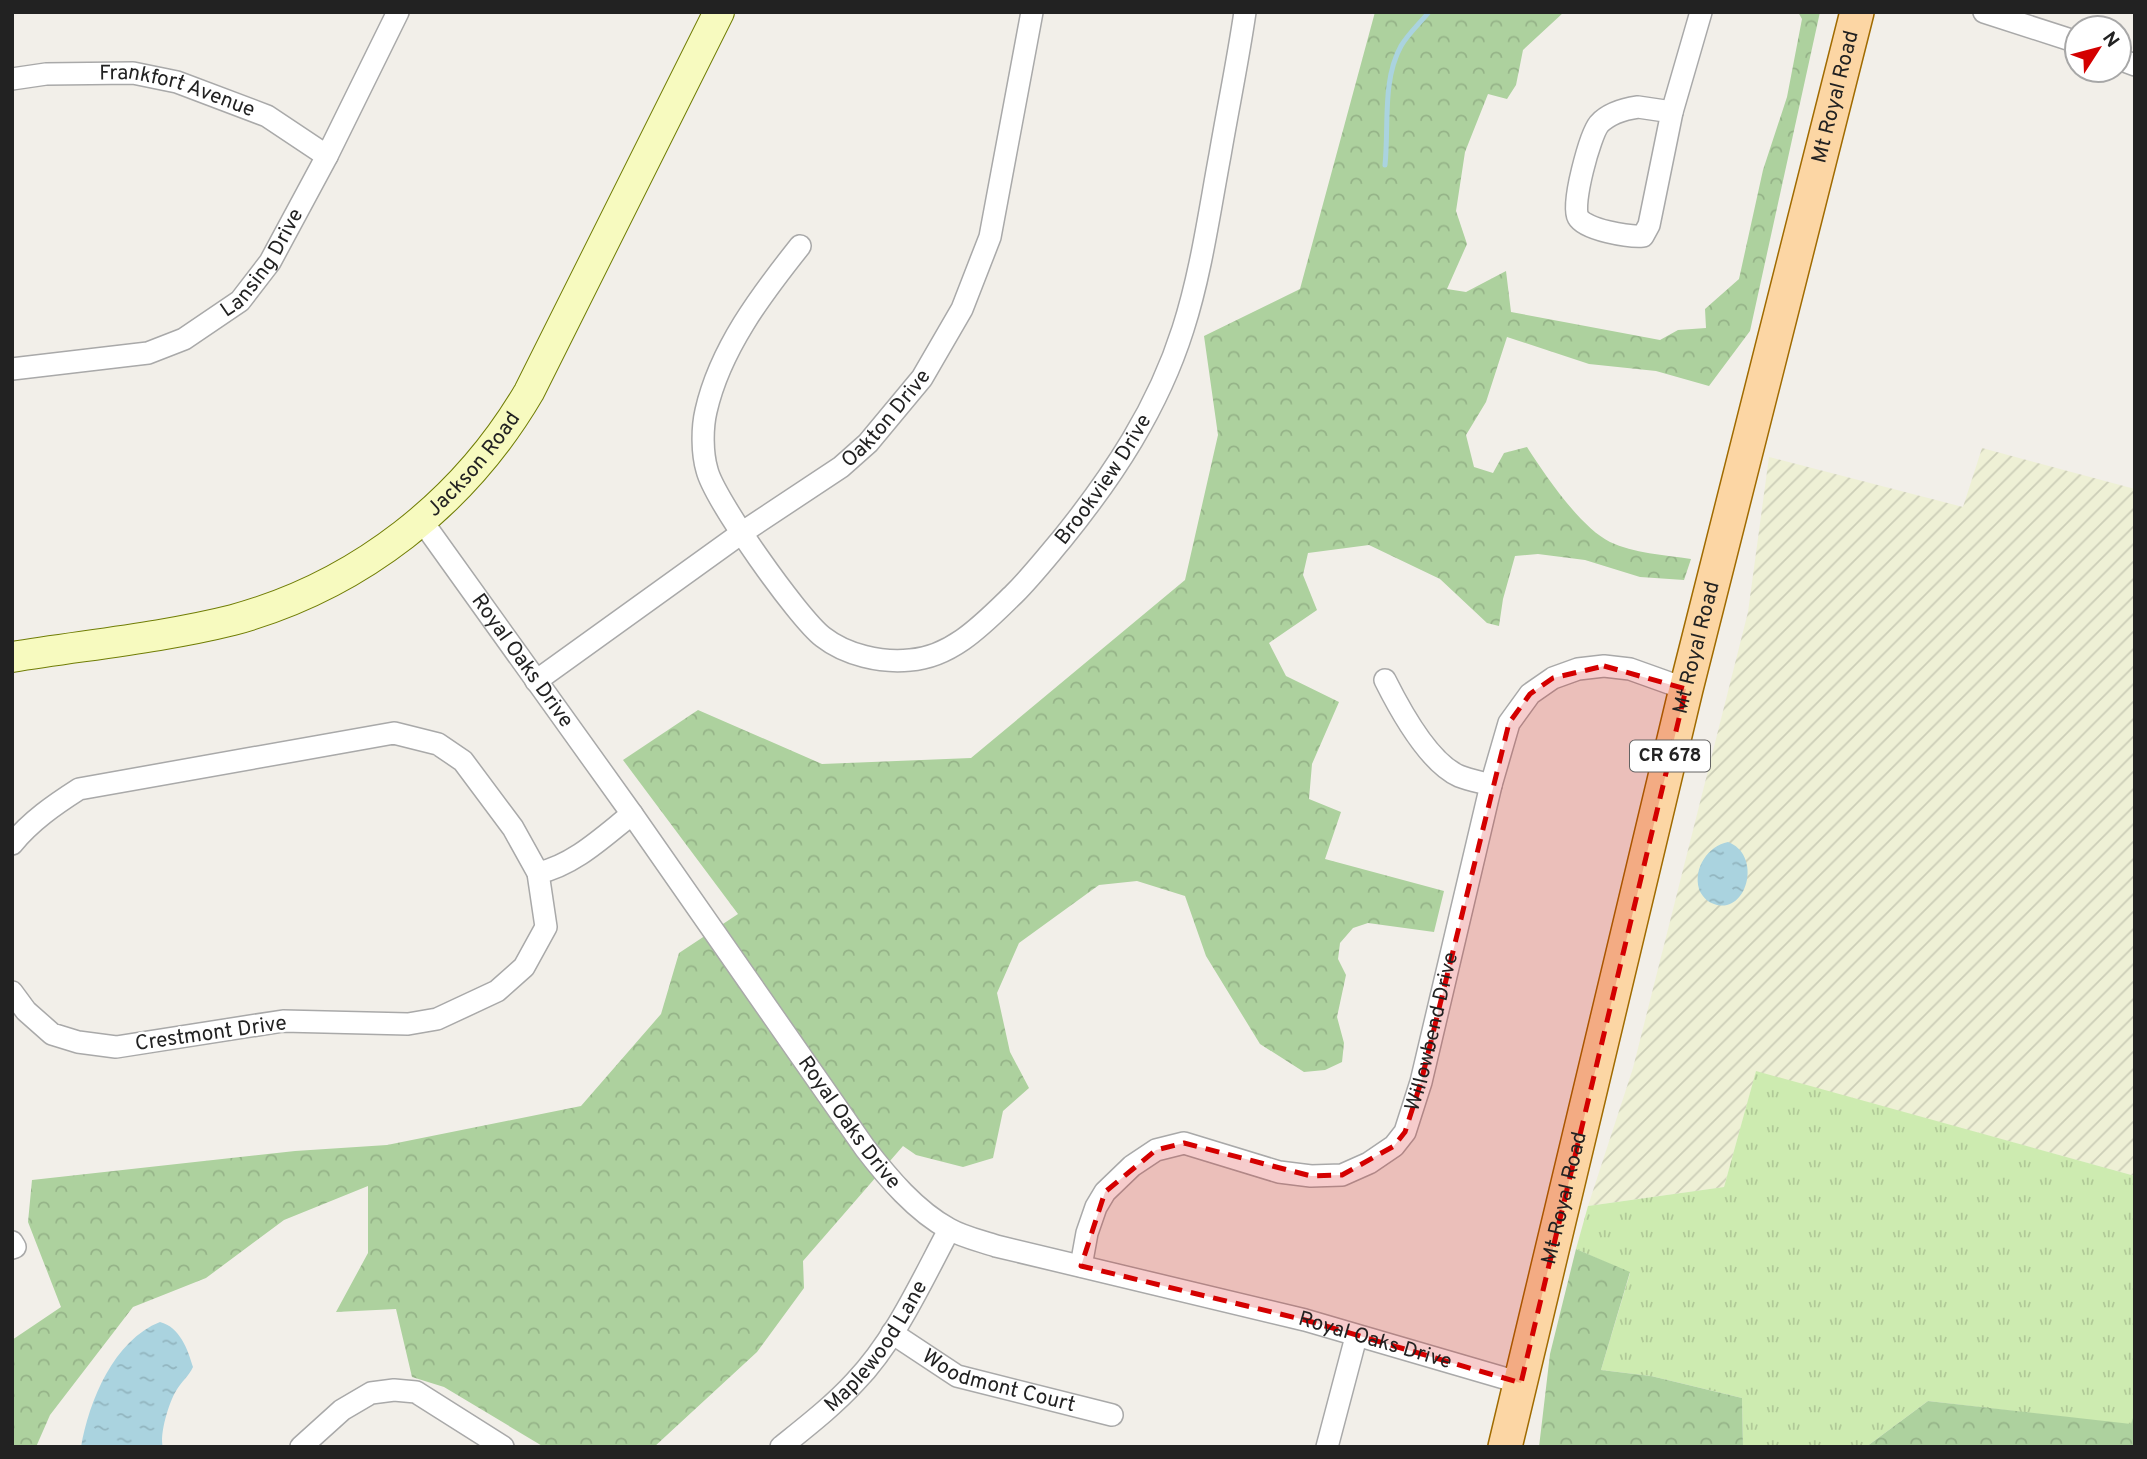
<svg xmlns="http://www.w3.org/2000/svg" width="2147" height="1459" viewBox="0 0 2147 1459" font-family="Overpass,sans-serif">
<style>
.farmland{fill:url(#farmland-furrows)}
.grass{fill:url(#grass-tufts)}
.forest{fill:url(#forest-crowns)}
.water{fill:url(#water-ripples)}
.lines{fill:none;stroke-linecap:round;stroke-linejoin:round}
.stream{stroke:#aad3df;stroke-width:5}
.street-casing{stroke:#a9a9a9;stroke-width:24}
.secondary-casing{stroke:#707d05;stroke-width:32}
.primary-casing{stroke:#a06b00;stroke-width:36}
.street{stroke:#fff;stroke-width:21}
.secondary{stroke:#f7fabf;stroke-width:30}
.primary{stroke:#fcd6a4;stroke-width:33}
.marked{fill:#d40000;fill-opacity:0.2;stroke:#d40000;stroke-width:5;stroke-dasharray:14 9;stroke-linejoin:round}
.labels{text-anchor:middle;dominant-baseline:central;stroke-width:5;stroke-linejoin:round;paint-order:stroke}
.shield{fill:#fff;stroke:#646464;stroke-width:2}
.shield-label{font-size:19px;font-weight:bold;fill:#222}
.street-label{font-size:21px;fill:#222;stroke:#fff}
</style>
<defs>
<pattern id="farmland-furrows" width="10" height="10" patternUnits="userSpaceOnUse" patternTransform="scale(1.75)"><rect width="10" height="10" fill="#eef0d5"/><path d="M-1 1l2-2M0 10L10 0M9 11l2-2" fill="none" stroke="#ccceb7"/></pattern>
<pattern id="grass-tufts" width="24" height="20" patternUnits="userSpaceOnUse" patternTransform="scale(1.75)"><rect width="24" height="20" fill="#cdebb0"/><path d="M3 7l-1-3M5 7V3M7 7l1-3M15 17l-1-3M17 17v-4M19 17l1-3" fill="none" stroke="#b0c997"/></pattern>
<pattern id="forest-crowns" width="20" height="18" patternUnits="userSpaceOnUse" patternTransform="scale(1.75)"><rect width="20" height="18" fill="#add19e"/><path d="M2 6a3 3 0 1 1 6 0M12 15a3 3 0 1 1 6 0" fill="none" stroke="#95b388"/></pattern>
<pattern id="water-ripples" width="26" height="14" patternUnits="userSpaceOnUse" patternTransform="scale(1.75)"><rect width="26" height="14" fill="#aad3df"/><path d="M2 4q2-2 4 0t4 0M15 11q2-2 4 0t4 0" fill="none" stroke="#92b5bf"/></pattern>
</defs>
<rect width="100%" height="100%" fill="#f2efe9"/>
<!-- farmland -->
<path class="farmland" d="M1982,448l153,41v687l-379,-104 -32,115 -136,19 45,-138 115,-456 21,-155 194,50z"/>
<!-- grass -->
<path class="grass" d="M1756,1071l379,105v236l-3,13 -204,-24 -62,46h-123l-1,-49 -91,-22 -50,-6 29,-97 -54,-24 12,-43 136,-19z"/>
<!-- forest -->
<g class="forest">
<path d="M1375,12h189l-41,38 -7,35 -9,14 -19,-5 -23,58 -9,59 11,33 -20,45 19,3 40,-21 5,41 149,28 18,-10 28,-2 -1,-19 34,-30 24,-109 24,-73 15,-78 -4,-7h22l-70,319 -41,55 -53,-15 -67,-7 -82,-27 -21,65 -20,33 8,32 19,6 11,-20 23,-6c18,28 53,80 83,95 23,11 55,13 81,17l-7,21 -44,-3 -55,-17 -47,-6 -23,2 -12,43 -4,27 -12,-3 -47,-44 -71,-34 -61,8 -5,22 14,35 -48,33 17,33 53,26 -27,62 -3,35 32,13 -16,47 119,32 -10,41 -66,-9 -15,5 -13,15 -2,16 8,16 -9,42 7,26 -2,19 -17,8 -21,2 -44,-28 -54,-88 -21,-60 -48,-15 -38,4 -80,58 -22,50 13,59 19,36 -26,23 -10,47 -30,9 -47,-12 -13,-9 -100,115 1,27 -47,64 -103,95h-110l-100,-60 -32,-10 -16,-68 -60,3 32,-59v-67l-84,34 -78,58 -73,29 -83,108 -14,32h-24v-107l49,-33 -33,-85 4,-42 263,-29 92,-6 194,-39 80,-92 18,-61 59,-39 -115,-154 75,-50 124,54 149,-6 214,-178 33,-145 -14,-99 96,-47z"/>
<path d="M1576,1249l54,23 -29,98 50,6 91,22 1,49h-204l11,-93z"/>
<path d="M1928,1401l203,23 4,-12v35h-269z"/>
</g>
<!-- water -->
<g class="water">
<path d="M1728,842c35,13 19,74 -14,62 -7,-2 -13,-9 -15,-15 -6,-21 9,-43 29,-47z"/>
<path d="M160,1322c20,5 28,28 33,45 -4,9 -12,15 -17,24 -7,11 -17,44 -13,56h-82c8,-46 33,-107 79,-125z"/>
</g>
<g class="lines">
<!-- stream -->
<path class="stream" d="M1385,165c4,-38 -3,-85 16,-119 7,-12 19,-23 28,-34"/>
<defs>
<g id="street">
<path d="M1984,12l93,30"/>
<path d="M2119,59l16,6"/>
<path id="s1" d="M12,79l34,-5 87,-1 44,9 90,34 60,40"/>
<path d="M1638,107l34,5 -23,113 -6,11c-14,1 -58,-6 -65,-19 -7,-12 12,-82 21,-93 10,-11 25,-15 39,-17z"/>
<path d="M1672,112l29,-100"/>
<path id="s2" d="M800,246c-39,49 -80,103 -94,165 -4,17 -4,42 1,59 7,29 91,148 116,167 23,18 58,26 87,23 43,-3 75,-38 104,-66 17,-17 32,-36 48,-55 51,-63 96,-131 121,-210 18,-56 26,-115 37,-174 8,-47 18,-95 25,-143"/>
<path id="s3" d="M12,369l136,-16 36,-14 56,-38 30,-39 57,-106 71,-144"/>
<path id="s4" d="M422,521l210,293 233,334c23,30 51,63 84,81 14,8 32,12 47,17l309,74 216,63"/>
<path d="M1385,680c15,30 43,82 74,96 10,4 21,6 32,9"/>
<path id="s5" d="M536,681l207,-149 98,-65 27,-24 54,-65 40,-69 28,-72 42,-225"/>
<path d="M12,844c19,-23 42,-39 67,-55l315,-56 44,11 25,17 50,67 25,45 8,54 -22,40 -27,24 -60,28 -29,5 -125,-3 -167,26 -38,-5 -26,-8 -26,-23 -14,-19"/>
<path d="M538,873c36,-8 65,-36 94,-59"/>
<path d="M12,1242l3,5 -3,1"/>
<path id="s6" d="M1081,1266l6,-33 9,-26 9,-15 27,-26 24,-16 28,-7 95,29 32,4 31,-1 27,-12 25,-17 11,-14 16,-50 70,-297 18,-62 21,-29 23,-16 25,-9 26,-3 26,3 56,20"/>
<path id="s7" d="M892,1333l65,43 155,39"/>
<path d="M301,1447l41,-37 29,-17 23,-3 22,2 87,55"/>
<path id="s8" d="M781,1447c26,-21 52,-41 74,-65 41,-43 66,-100 94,-152"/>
<path d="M1327,1447l29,-110"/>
</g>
<g id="secondary">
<path id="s9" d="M12,657c73,-12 149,-19 221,-37 125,-34 231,-117 296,-228l190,-380"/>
</g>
<g id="primary">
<path id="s10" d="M1505,1447l181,-758 171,-677"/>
</g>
</defs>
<!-- street casing -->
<use href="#street" class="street-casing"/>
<!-- secondary casing -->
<use href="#secondary" class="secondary-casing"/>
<!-- primary casing -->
<use href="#primary" class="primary-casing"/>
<!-- street -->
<use href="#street" class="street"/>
<!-- secondary -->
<use href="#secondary" class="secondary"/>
<!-- primary -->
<use href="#primary" class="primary"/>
</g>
<!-- marked area -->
<path class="marked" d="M1604,666l82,23 -165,694 -216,-63 -224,-54 24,-74 51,-42 28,-7 127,33 31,-1 52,-29 11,-14 16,-50 88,-359 21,-29 23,-16z"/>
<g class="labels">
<!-- shield labels -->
<rect class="shield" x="1630" y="740.5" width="80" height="31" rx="5"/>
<g class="shield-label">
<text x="1670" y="756">CR 678</text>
</g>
<!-- street labels -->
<g class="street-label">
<text stroke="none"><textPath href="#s1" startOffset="168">Frankfort Avenue</textPath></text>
<text stroke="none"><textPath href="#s10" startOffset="1390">Mt Royal Road</textPath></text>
<text stroke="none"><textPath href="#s3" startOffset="287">Lansing Drive</textPath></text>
<text stroke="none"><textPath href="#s5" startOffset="439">Oakton Drive</textPath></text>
<text stroke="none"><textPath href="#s9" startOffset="516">Jackson Road</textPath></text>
<text stroke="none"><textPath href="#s2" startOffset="819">Brookview Drive</textPath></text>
<text stroke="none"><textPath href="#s10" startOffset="822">Mt Royal Road</textPath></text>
<text stroke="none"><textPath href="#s4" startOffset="172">Royal Oaks Drive</textPath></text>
<text stroke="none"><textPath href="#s6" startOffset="518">Willowbend Drive</textPath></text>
<text transform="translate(211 1034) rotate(-8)">Crestmont Drive</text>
<text stroke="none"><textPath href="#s4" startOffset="738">Royal Oaks Drive</textPath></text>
<text stroke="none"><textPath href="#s10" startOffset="256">Mt Royal Road</textPath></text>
<text stroke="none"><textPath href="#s4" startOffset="1326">Royal Oaks Drive</textPath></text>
<text stroke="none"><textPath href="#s8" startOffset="140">Maplewood Lane</textPath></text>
<text stroke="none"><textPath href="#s7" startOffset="119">Woodmont Court</textPath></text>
</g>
</g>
<!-- border -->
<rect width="2147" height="1459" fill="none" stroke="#222222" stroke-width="28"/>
<!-- north arrow -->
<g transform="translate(2098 49) rotate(54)"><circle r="33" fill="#ffffff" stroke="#a7a7a7" stroke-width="2"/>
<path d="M0-5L12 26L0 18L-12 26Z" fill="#d40000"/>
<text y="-10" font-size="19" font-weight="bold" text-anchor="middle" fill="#222222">N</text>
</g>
</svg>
